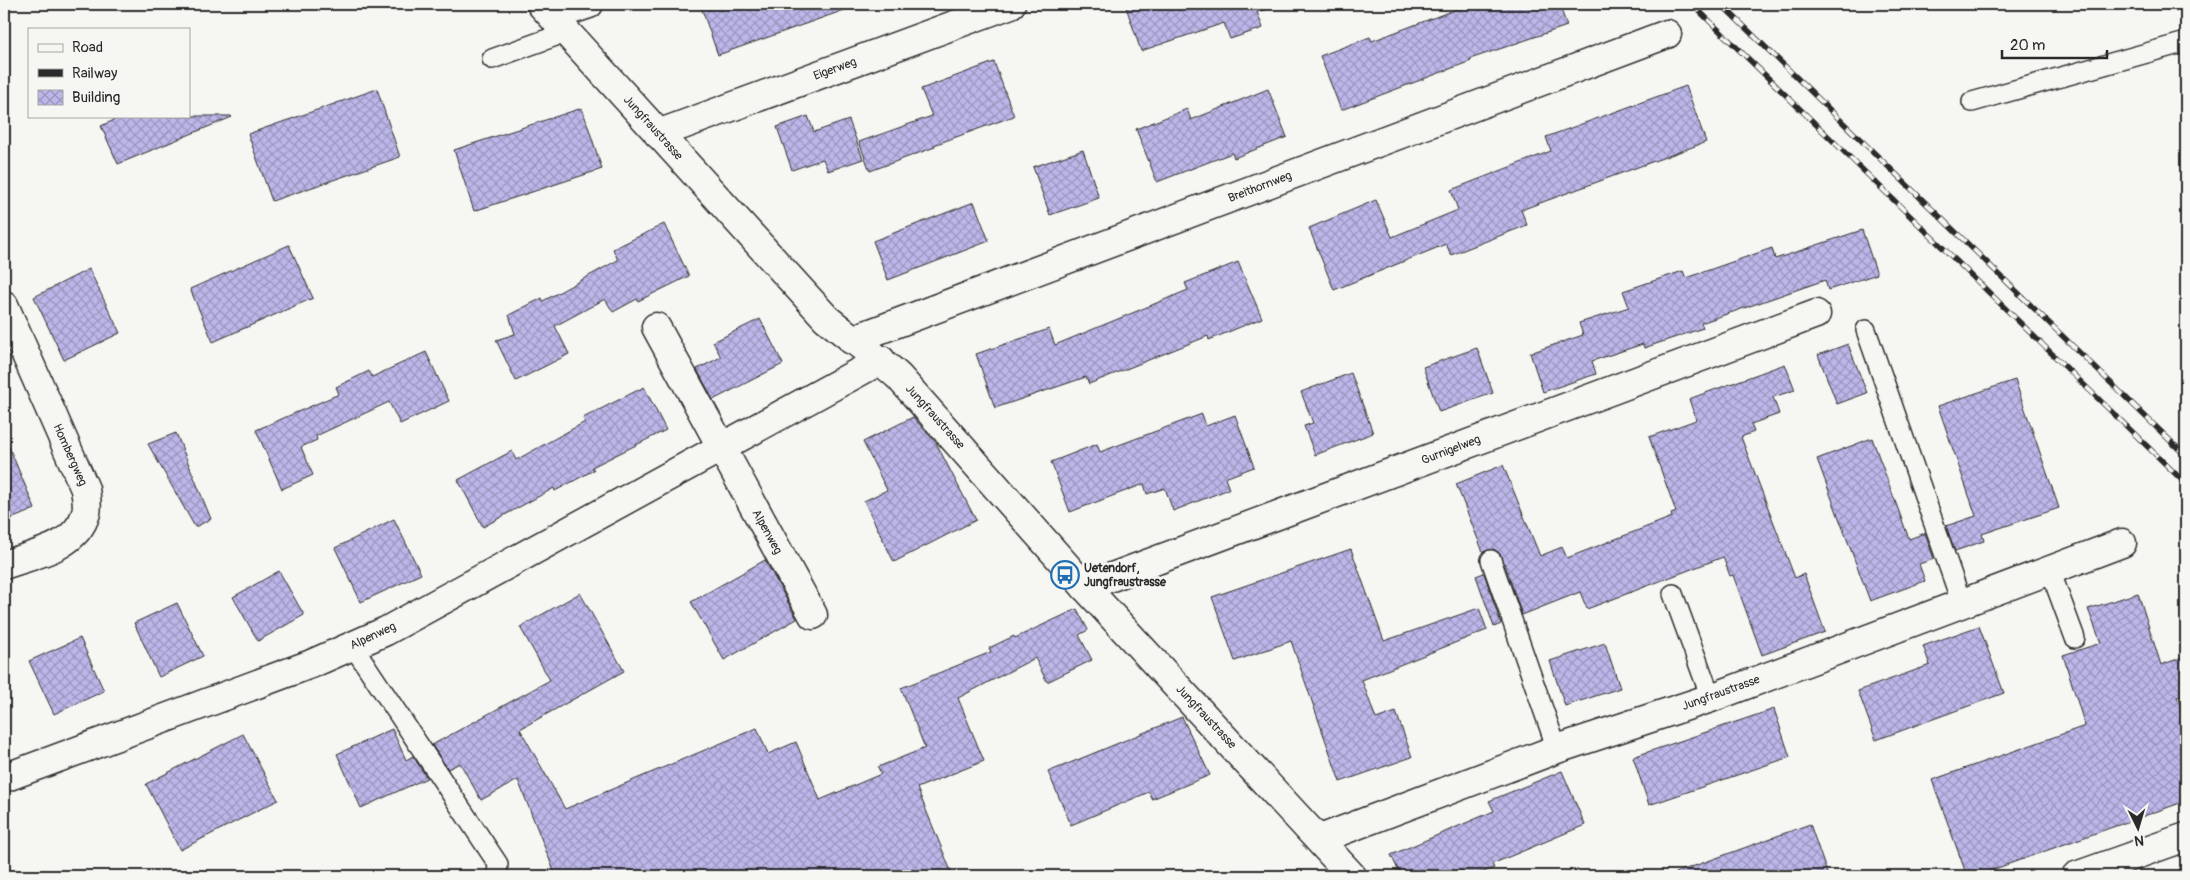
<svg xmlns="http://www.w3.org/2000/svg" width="2190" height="880" viewBox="0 0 2190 880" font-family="Pangolin,sans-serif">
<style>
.building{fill:url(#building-cross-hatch);stroke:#2b2b2b}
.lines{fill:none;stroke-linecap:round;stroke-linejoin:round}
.service-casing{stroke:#2b2b2b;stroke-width:22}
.minor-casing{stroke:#2b2b2b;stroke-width:31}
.service{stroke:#f6f6f2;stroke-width:19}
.minor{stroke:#f6f6f2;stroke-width:28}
.rail-casing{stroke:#2b2b2b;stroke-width:5.5}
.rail{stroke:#f6f6f2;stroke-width:4;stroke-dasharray:11;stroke-linecap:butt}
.labels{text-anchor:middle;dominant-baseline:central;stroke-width:5;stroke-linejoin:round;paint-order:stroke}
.street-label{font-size:12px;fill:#2b2b2b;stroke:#f6f6f2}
.poi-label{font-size:12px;font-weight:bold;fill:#2b2b2b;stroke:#f6f6f2;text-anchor:start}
</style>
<defs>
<pattern id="building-cross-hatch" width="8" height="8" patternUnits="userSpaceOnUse" patternTransform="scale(1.25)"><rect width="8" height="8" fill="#bcb7e9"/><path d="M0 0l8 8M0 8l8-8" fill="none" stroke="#9995bd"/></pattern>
</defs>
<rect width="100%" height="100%" fill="#f6f6f2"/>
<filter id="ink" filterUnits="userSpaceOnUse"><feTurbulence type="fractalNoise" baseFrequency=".02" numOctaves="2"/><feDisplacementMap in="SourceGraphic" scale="10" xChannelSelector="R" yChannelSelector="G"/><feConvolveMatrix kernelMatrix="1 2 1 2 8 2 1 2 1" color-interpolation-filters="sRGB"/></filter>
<g filter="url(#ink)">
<!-- building -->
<g class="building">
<path d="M700,4h150v4l-132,47z"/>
<path d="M1125,4h141l1,5 -10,3 6,16 -33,11 -6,-16 -83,28z"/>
<path d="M1470,4h89l8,22 -97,33 1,2 -130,49 -21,-54 50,-19 2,4z"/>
<path d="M994,62l20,54 -80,29 1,2 -65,24 -11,-29 73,-26 -11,-27z"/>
<path d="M1686,86l20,56 -185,68 6,15 -76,30 -5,-11 -112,46 -25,-62 67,-28 16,37 66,-27 -7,-20 100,-39 -5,-14z"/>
<path d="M377,89l23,68 -128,44 -24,-67z"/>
<path d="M1268,89l19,48 -53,21 -2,-5 -75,29 -21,-53 51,-20 4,11z"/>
<path d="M582,108l20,61 -128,42 -20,-61z"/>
<path d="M123,116h108l1,1 -114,47 -17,-38z"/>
<path d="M808,116l6,16 35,-12 14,39 -35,12 -5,-12 -31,11 -15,-43z"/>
<path d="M1083,150l16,48 -49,17 -17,-48z"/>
<path d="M974,202l15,39 -101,39 -15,-39z"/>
<path d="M664,224l25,52 -51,25 -1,-2 -24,13 -8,-13 -50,27 14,28 -53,27 -20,-41 19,-6 -6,-19 33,-17 1,3 75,-41 -5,-11z"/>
<path d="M1862,230l15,44 -49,16 -3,-10 -124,43 2,5 -59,20 -1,-4 -51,17 4,13 -53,18 -13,-39 53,-18 -4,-12 50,-16 -6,-16 60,-20 3,7 86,-30 3,11z"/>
<path d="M289,245l24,53 -100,44 -23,-53z"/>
<path d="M1238,262l24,56 -53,22 -1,-4 -119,48 -3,-7 -91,31 -19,-54 73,-25 6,16 133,-55 -3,-7z"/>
<path d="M89,269l31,64 -56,27 -30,-63z"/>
<path d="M760,319l23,45 -70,36 -16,-31 24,-12 -8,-15z"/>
<path d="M1848,344l19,49 -30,11 -19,-49z"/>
<path d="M1477,348l16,45 -54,19 -16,-45z"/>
<path d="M426,352l23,49 -49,23 -11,-22 -73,34 1,4 -16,7 12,28 -31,14 -26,-59 83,-36 -3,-7 33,-16 3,6z"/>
<path d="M1785,364l10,26 -22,7 6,17 -28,10 3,8 -13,5 54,141 9,-4 21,58 -63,23 -29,-80 -3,1 -7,-19 -136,52 -7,-17 -58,23 -20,-59 -8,-7 -11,3 -27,-68 47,-19 37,91 22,-9 5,11 105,-41 -1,-3 5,-2 -27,-75 47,-17 -7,-21z"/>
<path d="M1351,373l22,60 -58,22 -11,-29 9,-3 -12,-31z"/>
<path d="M2015,380l44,128 -77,26 2,7 -29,10 -9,-25 30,-10 -38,-110z"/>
<path d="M644,387l22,43 -74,37 2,3 -39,21 -1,-3 -71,39 -25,-47 54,-29 4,9 69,-38 -2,-4z"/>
<path d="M1202,414l4,12 29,-11 19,52 -29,11 4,11 -56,22 -8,-23 -18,6 -3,-10 -74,28 -19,-50 46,-18 3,8z"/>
<path d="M913,417l23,26 40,77 -82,42 -30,-61 23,-11 -24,-48z"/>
<path d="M176,433l35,86 -16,8 -47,-83z"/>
<path d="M4,435l31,74 -31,13z"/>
<path d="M1872,438l37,101 16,-6 9,26 -15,5 6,17 -55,20 -53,-142z"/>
<path d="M394,519l27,55 -60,28 -26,-54z"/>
<path d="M1351,549l33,92 95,-33 8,22 -125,50 14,39 20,-7 16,45 -72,25 -49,-141 -56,20 -23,-64z"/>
<path d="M765,560l32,59 -73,41 -33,-58z"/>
<path d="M279,571l25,44 -46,26 -25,-44z"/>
<path d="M1484,573l17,51 -7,3 -18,-51z"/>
<path d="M580,593l44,78 -104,58 45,80 192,-81 11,26 28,-12 24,58 61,-26 -3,-7 47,-19 -24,-60 90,-36 -2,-4 25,-12 1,2 62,-29 11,21 -9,5 13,25 -45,22 -12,-24 -77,40 26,63 -67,27 36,88h-397l-38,-96 -37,20 -21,-37 -12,6 -16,-24 118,-65 -30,-53z"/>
<path d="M2138,593l23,72 25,-9v38l-9,3 9,25v79l-211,75h-8l-35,-96 153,-54 -22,-71 38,-12 -13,-34z"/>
<path d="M177,603l26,53 -44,21 -25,-54z"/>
<path d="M1979,626l25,67 -128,47 -18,-49 72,-26 -7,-19z"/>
<path d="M80,638l24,53 -50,23 -25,-53z"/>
<path d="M1605,643l15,45 -55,18 -15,-45z"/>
<path d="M1774,709l16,48 -141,48 -16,-48z"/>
<path d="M1182,717l28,58 -58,24 -3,-7 -78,33 -23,-53z"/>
<path d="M392,729l14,31 7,-4 14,22 -66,30 -24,-54z"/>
<path d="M243,734l35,66 -98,50 -34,-66z"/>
<path d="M1562,771l23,54 -93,39 2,4 -21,8h-72l-10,-21 103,-44 -5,-10z"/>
<path d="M1810,824l18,52h-152l-1,-3z"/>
</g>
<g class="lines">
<defs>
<g id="service">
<path d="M492,59l75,-27"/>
<path d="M1972,102l214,-60"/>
<path d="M1866,330l96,274"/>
<path d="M1491,560l66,189"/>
<path d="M2050,570l25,68"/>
<path d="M1673,594l38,104"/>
<path d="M353,646l145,218 -1,12"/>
</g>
<g id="minor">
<path d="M541,4l285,314c24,20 50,38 73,59l186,210 267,289"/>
<path d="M553,16l36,-12"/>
<path d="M658,134l353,-130"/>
<path d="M4,305l81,184c1,7 3,17 1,24 -10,35 -52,41 -82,52"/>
<path d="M656,327l157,288"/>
<path d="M852,340l815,-306"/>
<path d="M1085,587l731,-273"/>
<path d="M4,778l307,-114 75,-33 495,-271"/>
<path d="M1320,839l237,-90 154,-51 411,-155"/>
<path d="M2076,876l110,-39"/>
</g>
</defs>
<!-- service casing -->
<use href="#service" class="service-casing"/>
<!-- minor casing -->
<use href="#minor" class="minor-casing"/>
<!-- service -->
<use href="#service" class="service"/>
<!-- minor -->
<use href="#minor" class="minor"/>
<defs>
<g id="rail">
<path d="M1692,4l494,480"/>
<path d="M1721,4l465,452"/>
</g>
</defs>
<!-- rail casing -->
<use href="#rail" class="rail-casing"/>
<!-- rail -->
<use href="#rail" class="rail"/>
</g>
</g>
<!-- icons -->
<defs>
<symbol id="bus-ring" viewBox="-11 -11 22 22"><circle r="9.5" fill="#f6f6f2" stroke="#1f6fb2" stroke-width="1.5"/><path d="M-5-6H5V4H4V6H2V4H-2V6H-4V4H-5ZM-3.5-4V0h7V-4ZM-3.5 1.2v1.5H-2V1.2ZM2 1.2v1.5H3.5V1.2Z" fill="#1f6fb2"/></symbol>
</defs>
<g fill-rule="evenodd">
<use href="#bus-ring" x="1049" y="559" width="32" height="32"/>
</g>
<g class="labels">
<!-- street labels -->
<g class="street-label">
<text transform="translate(835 69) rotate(-20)">Eigerweg</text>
<text transform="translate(653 128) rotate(48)">Jungfraustrasse</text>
<text transform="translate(1260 187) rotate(-21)">Breithornweg</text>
<text transform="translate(935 417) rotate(48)">Jungfraustrasse</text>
<text transform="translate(1451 450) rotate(-21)">Gurnigelweg</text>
<text transform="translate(70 455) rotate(66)">Hombergweg</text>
<text transform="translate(767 532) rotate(61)">Alpenweg</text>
<text transform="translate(373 636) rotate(-25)">Alpenweg</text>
<text transform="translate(1721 693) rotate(-20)">Jungfraustrasse</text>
<text transform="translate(1206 717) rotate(47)">Jungfraustrasse</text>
</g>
<!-- poi labels -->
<g class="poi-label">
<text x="1084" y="568">Uetendorf,<tspan x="1084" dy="14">Jungfraustrasse</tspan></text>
</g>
</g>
<!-- margin -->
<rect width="2190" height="880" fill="none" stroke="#f6f6f2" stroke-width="20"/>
<rect x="10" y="10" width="2170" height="860" fill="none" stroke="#2b2b2b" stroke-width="2" filter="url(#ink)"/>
<!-- legend -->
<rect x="28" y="28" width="162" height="90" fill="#f6f6f2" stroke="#a5a5a2"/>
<rect x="38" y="44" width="25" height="8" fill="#f6f6f2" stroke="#a5a5a2"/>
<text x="72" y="52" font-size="15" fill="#2b2b2b">Road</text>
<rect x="38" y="69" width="25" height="8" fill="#2b2b2b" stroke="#a5a5a2"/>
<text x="72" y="78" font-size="15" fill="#2b2b2b">Railway</text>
<rect x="38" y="90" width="25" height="15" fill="url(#building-cross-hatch)" stroke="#a5a5a2"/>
<text x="72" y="102" font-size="15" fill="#2b2b2b">Building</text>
<!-- north arrow -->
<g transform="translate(2138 828) rotate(175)" stroke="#f6f6f2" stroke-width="4" paint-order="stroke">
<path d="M0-4L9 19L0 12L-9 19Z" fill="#2b2b2b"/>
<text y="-8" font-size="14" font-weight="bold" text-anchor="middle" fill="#2b2b2b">N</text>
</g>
<!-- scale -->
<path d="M2002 50v8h105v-8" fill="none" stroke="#2b2b2b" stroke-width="2.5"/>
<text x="2010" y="50" font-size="15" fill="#2b2b2b" stroke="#f6f6f2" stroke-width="4" paint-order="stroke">20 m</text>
</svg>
